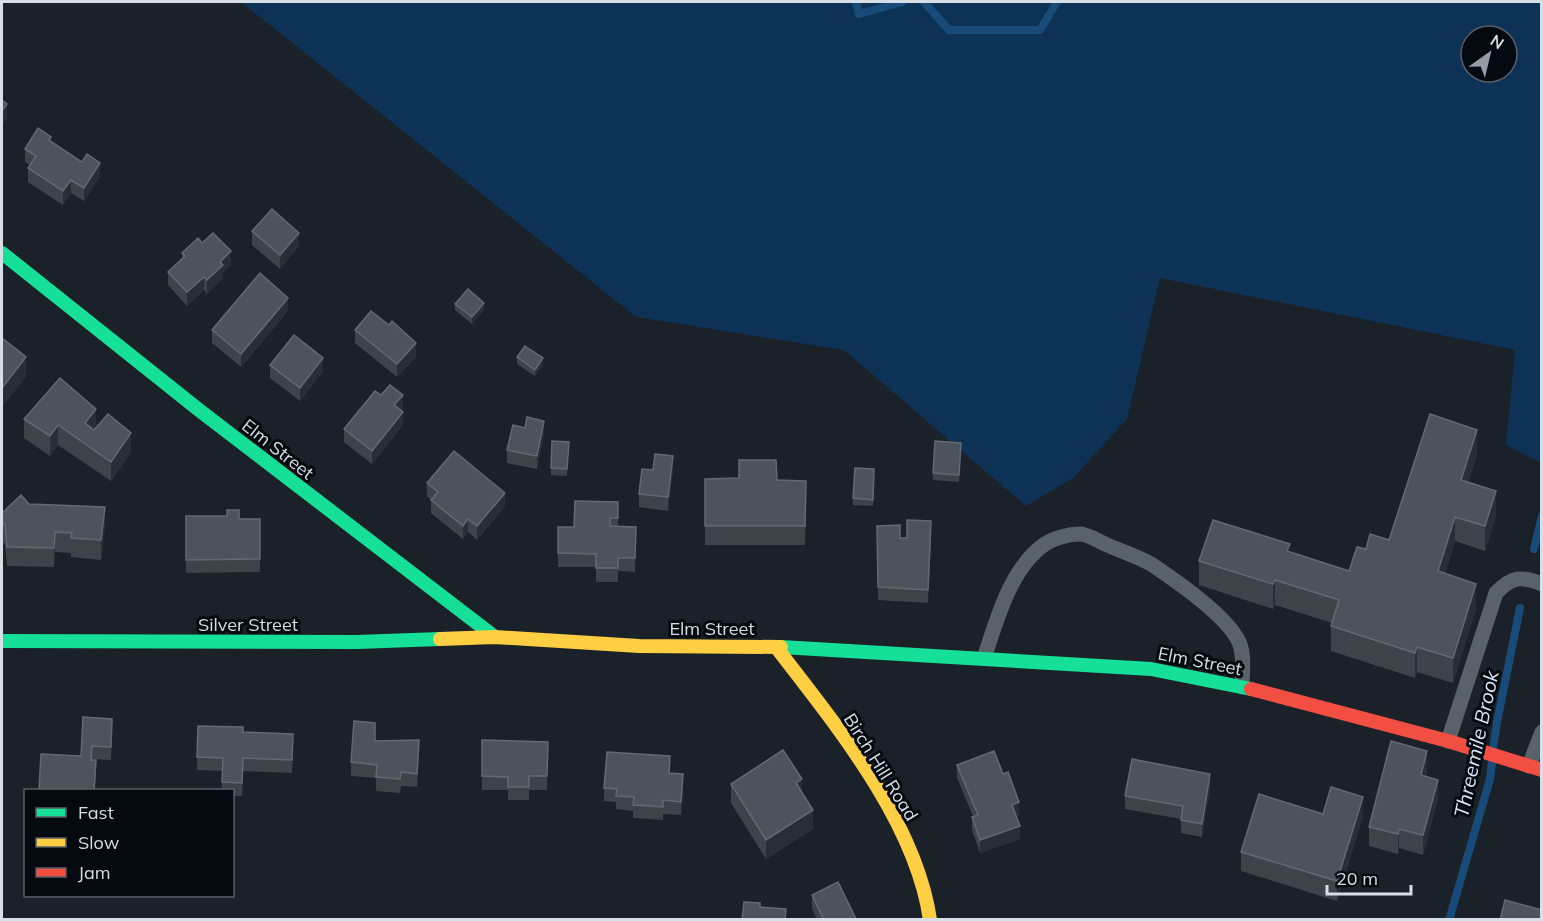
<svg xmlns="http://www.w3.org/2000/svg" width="1543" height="921" viewBox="0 0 1543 921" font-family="Mulish,sans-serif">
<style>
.green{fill:#0e3255;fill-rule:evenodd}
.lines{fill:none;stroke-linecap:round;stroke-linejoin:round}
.stream{stroke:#194b7a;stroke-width:8}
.lane{stroke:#596169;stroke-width:15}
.fast{stroke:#16e098;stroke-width:14}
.slow{stroke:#ffcf43;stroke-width:14}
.jam{stroke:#f24e42;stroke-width:14}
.wall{fill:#3d4349}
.shaded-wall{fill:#282e35}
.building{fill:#4d535a;stroke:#626970;stroke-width:1.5}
.labels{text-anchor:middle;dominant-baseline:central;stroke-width:6;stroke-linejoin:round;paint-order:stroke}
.street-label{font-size:18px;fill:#d6dee7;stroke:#050a10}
.water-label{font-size:20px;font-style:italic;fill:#d8e6f6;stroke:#050a10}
</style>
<rect width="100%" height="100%" fill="#1a2128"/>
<!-- green -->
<path class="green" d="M241,2h1300v461l-35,-18 9,-95 -355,-72 -33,141 -54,59 -47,28 -182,-156 -208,-33zM1471,36h36v36h-36z"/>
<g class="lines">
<!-- stream -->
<g class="stream">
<path d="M856,2l3,12 43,-12"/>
<path d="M924,2l25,28h91l17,-28"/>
<path d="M1534,549l8,-33"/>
<path d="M1493,749l4,-27 23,-114"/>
<path d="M1449,920l41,-141 2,-17"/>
</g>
<!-- lane -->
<g class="lane">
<path d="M984,658c13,-38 26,-90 61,-114 9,-6 24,-10 35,-10 8,0 18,7 25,10 15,7 32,12 46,20 24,16 76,52 88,78 6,13 3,31 3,45"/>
<path d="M1448,741l48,-148c16,-17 25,-17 46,-9"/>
<path d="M1529,766l13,-34"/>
</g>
<!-- fast -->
<g class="fast">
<path d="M2,253l197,157 296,227"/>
<path d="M2,641l355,1 83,-3"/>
<path d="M781,647l370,22 100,20"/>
</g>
<!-- slow -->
<g class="slow">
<path d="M440,639l55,-2 144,9 142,1"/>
<path d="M776,647c59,77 140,174 154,273"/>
</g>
<!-- jam -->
<path class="jam" d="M1251,689l197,52 94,29"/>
</g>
<!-- wall -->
<g class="wall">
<path d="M51,142l49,34 -16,25 -13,-8 -8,12 -35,-23v-14l2,-3 -5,-3v-13z"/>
<path d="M252,231l47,15 -19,23 -28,-24z"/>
<path d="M202,243l29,22 -8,7v6l-16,16 -3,-4 -17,16 -19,-21v-13l14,-13v-6z"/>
<path d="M455,304l29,6 -12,14 -17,-14z"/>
<path d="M288,311l-47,56 -29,-24v-13z"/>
<path d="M355,330l61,27 -19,20 -42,-34z"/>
<path d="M517,357l26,8 -8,11 -18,-12z"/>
<path d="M270,365l53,6 -23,30 -30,-23z"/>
<path d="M381,395l22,13 -2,3 2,14 -31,39 -28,-22v-13z"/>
<path d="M24,419l72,9 35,24 -20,29 -53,-36 -8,11 -26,-18z"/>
<path d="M544,434l-7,35 -30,-6v-13z"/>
<path d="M552,441l17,1 -2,34 -16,-1z"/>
<path d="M961,450l-2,32 -26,-2v-7z"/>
<path d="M1477,454l-9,29 28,33 -11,35 -30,-10 -10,33 31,35 -23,74 -36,-11 -2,6 -84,-27v-25l1,-3 -57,-18 -2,4 -74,-24v-24l91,-9 59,19 17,-22 23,-9z"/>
<path d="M874,469l-1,37 -20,-1v-7z"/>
<path d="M653,470h20l-5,41 -29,-4v-13z"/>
<path d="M705,479l72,1 29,20 -1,45h-100z"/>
<path d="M427,483l78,23 -28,34 -9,-8 -5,7 -32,-26v-13l-4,-4z"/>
<path d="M618,502v25h18l-1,45 -17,-1v11h-22v-15h-38v-40h16z"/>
<path d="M29,504l76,23 -4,33 -30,-3v-4l-16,-1 -1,15 -47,-1 -2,-21 -3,-4v-28z"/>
<path d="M186,516l74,3v53l-74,1z"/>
<path d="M877,526l23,12 31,-3 -3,68 -50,-3z"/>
<path d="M83,717l29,15 -1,28 -19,-1 4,15 -1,16h-56l42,-34z"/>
<path d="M243,732l50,16 -1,25 -49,-2 -1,25h-10v-6h-10v-19l-25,-1v-13z"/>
<path d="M482,740l66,2 -1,48h-18v10h-21v-10h-26z"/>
<path d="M375,741l44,12 -2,34 -16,-1 -1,7 -24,-2v-13l-25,-2v-14z"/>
<path d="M957,765l46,9 16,41 -2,1 3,23 -40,14 -8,-23v-13l1,-1 -16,-38z"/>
<path d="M1427,770l-1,7 12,22 -15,56 -24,-7 -1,6 -29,-8v-19z"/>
<path d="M670,773l13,14 -2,28 -18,-1v6l-30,-2v-7l-17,-2v-7l-12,-1v-13z"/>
<path d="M731,784l71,9 11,36 -47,30 -35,-56z"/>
<path d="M1210,787l-8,50 -21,-4v-14l-56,-10v-13z"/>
<path d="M1323,814l40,2 -26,85 -96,-30v-19z"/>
<path d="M812,895l44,25h-39l-5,-12z"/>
</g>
<!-- shaded-wall -->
<g class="shaded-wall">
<path d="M7,104v14l-5,6v-13z"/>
<path d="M100,163v13l-16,25v-13z"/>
<path d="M71,180v13l-8,12v-14z"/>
<path d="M299,233v13l-19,23v-14z"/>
<path d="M231,251v14l-8,7v6l-16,16v-14l13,-18z"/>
<path d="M204,277v13l-17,16v-14z"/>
<path d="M288,298v13l-47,56v-13z"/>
<path d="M484,303v7l-12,14v-7z"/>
<path d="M416,343v14l-19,20v-13z"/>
<path d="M26,357v20l-24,30v-19z"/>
<path d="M323,358v13l-23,30v-13z"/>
<path d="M543,358v7l-8,11v-6z"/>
<path d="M403,395v13l-9,11v-14z"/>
<path d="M96,409v20l-11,13v-19z"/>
<path d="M403,412v13l-31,39v-13z"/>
<path d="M544,421v13l-7,35v-13z"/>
<path d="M58,425v20l-8,11v-20z"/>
<path d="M1477,430v24l-16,51v-25z"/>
<path d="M131,433v19l-20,29v-19z"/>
<path d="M673,456v14l-5,41v-14z"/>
<path d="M1496,491v25l-11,35v-25z"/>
<path d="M505,493v13l-28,34v-14z"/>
<path d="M105,507v20l-4,33v-20z"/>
<path d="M1455,517v24l-17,55v-25z"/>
<path d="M468,519v13l-5,7v-13z"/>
<path d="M931,521v14l-3,68v-13z"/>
<path d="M55,532v20l-1,15v-19z"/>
<path d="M1275,580v25l-2,4v-25z"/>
<path d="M1476,584v25l-23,74v-25z"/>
<path d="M1417,647v25l-2,6v-25z"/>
<path d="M419,740v13l-2,34v-13z"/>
<path d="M1427,751v19l-6,25v-20z"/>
<path d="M683,774v13l-2,28v-13z"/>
<path d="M1210,774v13l-8,50v-13z"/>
<path d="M802,779v20l-6,-16z"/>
<path d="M1438,780v19l-15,56v-20z"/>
<path d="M1363,797v19l-26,85v-20z"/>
<path d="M1019,802v13l-7,3v-13z"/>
<path d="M813,810v19l-47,30v-19z"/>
<path d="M1020,826v13l-40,14v-13z"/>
<path d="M1399,829v19l-1,6v-20z"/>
</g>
<!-- building -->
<g class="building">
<path d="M2,100l5,4 -5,7z"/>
<path d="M38,128l13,9 -2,3 33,22 5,-8 13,9 -16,25 -13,-8 -8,11 -35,-23 8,-12 -11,-7z"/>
<path d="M272,209l27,24 -19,22 -28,-24z"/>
<path d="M213,233l18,18 -11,11 3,3 -16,15 -3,-3 -17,15 -19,-20 17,-16 -3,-3 16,-15 4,5z"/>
<path d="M260,273l28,25 -47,56 -29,-24z"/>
<path d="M468,289l16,14 -12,14 -17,-13z"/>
<path d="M371,311l18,14 3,-4 24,22 -19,21 -42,-34z"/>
<path d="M294,335l29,23 -23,30 -30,-23z"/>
<path d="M2,338l24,19 -24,31z"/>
<path d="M525,346l18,12 -8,12 -18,-13z"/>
<path d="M60,378l36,31 -11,14 9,7 14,-16 23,19 -20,29 -53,-37 -8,11 -26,-17z"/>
<path d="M390,385l13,10 -9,10 9,7 -31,39 -28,-22 31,-38 6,4z"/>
<path d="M1430,414l47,16 -16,50 35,11 -11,35 -30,-9 -17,54 38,13 -23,74 -36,-11 -2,6 -84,-27 8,-26 -64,-20 -2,4 -74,-23 14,-41 77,24 -3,7 62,20 8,-24 9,2 4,-15 19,6z"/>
<path d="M527,417l17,4 -7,35 -30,-6 6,-25 12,3z"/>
<path d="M552,441l17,1 -2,27 -16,-1z"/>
<path d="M935,441l26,2 -2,32 -26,-2z"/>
<path d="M454,451l51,42 -28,33 -9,-7 -5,7 -32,-26 7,-8 -11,-9z"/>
<path d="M655,454l18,2 -5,41 -29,-3 3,-25 11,1z"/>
<path d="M739,460h37l1,20 29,1 -1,45h-100v-47l34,-1z"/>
<path d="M855,468l19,1 -1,31 -20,-2z"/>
<path d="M21,495l8,9 76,3 -4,33 -30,-2 1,-5 -17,-1 -1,16 -47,-1 -2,-22 -3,-4v-8z"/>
<path d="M575,501l43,1v16h-8v8l26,1 -1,31h-17v10h-22v-14l-38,-1v-26h16z"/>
<path d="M227,510h12v9h21v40l-74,1v-44h41z"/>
<path d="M907,520l24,1 -3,69 -50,-3 -1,-61 23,-1v13h7z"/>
<path d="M83,717l29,2 -1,28 -19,-1 -1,14h5l-2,30h-55l2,-36 40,2z"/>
<path d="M354,721l21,2v18l44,-1 -2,34 -16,-2 -1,7 -24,-2 1,-12 -26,-3z"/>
<path d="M198,726l45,1v5l50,2 -1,26 -49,-2 -1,25 -20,-1 1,-24 -26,-1z"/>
<path d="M482,740l66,2 -1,34h-18v11h-21v-10l-26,-1z"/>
<path d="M1391,741l36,10 -6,24 17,5 -15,55 -24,-6 -1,5 -29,-7z"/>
<path d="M783,750l19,29 -6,4 17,27 -47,30 -35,-56z"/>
<path d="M994,751l9,23 5,-2 11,30 -7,3 8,21 -40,14 -8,-23 6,-2 -21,-50z"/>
<path d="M607,752l63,4 -1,17 14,1 -2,28 -18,-2v7l-30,-2 1,-8 -18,-1 1,-7 -13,-1z"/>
<path d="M1132,759l78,15 -8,50 -21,-4 2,-14 -58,-10z"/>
<path d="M1331,787l32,10 -26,84 -96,-29 18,-58 64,20z"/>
<path d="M838,882l18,37v1h-32l-12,-25z"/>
<path d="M1505,900l37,10v10h-42z"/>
<path d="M744,902l16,1v4l26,2 -1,11h-43z"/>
</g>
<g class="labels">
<!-- street labels -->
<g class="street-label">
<text transform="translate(278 449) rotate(38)">Elm Street</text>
<text x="248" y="624">Silver Street</text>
<text x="712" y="628">Elm Street</text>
<text transform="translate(1200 661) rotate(11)">Elm Street</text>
<text transform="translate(881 767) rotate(58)">Birch Hill Road</text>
</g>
<!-- water labels -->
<g class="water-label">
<text transform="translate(1476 744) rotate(-78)">Threemile Brook</text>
</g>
</g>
<!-- border -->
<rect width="1543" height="921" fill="none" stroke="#d6dee7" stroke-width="6"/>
<!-- legend -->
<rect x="24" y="789" width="210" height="108" fill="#050a10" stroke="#595f66" stroke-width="1.5"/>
<rect x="36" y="808" width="30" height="9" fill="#16e098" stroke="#595f66" stroke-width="1.5"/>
<text x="78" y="819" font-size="18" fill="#d6dee7">Fast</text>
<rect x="36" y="838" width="30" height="9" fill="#ffcf43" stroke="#595f66" stroke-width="1.5"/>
<text x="78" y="849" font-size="18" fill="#d6dee7">Slow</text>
<rect x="36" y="868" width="30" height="9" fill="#f24e42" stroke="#595f66" stroke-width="1.5"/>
<text x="78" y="879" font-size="18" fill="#d6dee7">Jam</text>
<!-- north arrow -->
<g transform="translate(1489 54) rotate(34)"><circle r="28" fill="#050a10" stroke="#595f66" stroke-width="1.5"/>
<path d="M0-4.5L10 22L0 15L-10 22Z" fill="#949ca4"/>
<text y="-9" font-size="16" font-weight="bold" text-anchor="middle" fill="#d6dee7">N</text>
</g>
<!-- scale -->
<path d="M1327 885v9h84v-9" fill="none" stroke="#d6dee7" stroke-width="3"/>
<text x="1336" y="885" font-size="18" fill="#d6dee7" stroke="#050a10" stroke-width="4.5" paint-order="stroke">20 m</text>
</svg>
